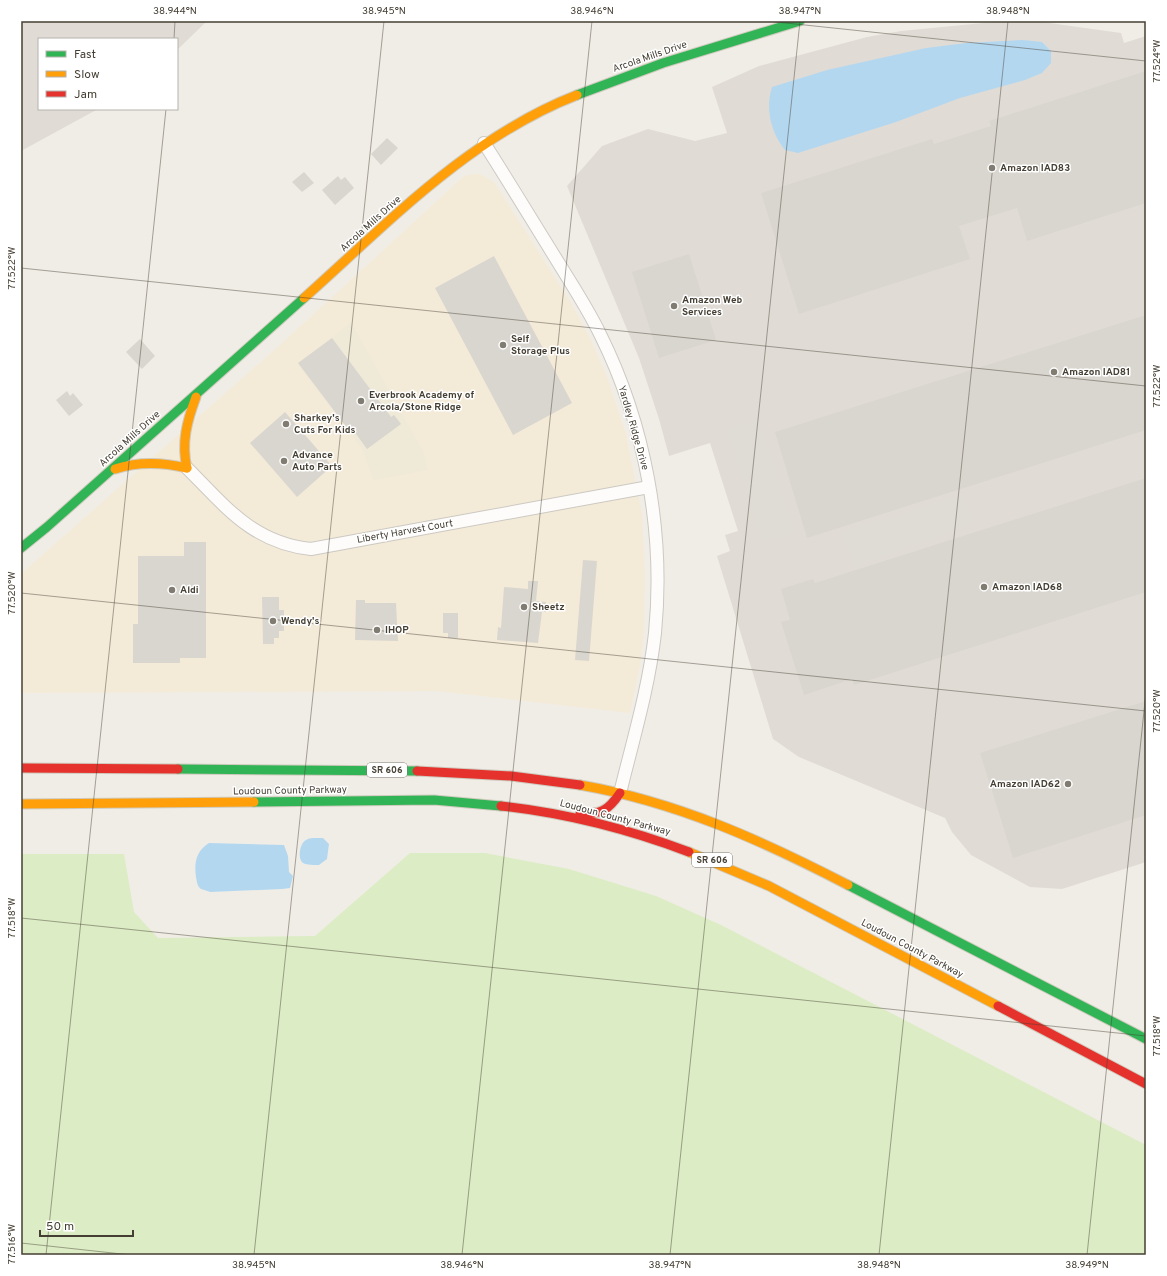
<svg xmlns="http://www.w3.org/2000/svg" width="1167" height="1276" viewBox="0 0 1167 1276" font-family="Overpass,sans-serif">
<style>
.commercial{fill:#f4ead8}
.industrial{fill:#e0dcd5}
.education{fill:#efe9d8}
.green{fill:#dcecc4}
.parking{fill:#dfdcd6}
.water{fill:#b4d7f0}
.building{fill:#d9d6cf}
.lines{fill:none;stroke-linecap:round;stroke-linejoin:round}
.street-casing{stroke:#ccc9c2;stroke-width:14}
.fast-casing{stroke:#cfcabd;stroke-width:11}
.slow-casing{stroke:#cfcabd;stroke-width:11}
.jam-casing{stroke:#cfcabd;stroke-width:11}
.street{stroke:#fdfcfb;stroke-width:12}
.fast{stroke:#30b455;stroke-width:9}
.slow{stroke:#ff9f0a;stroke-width:9}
.jam{stroke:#e5322d;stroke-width:9}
.ticks{fill:none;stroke:#453f33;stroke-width:1;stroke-opacity:0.45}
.poi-dot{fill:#817c72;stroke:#fff;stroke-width:1.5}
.labels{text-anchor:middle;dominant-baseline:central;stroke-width:3;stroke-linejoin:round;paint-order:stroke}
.shield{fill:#fff;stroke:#7d7970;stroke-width:1}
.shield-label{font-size:9px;font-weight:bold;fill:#453f33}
.street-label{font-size:10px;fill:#453f33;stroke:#fff}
.poi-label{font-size:10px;font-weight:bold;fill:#453f33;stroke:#fff;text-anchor:start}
.neatline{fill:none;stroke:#453f33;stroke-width:1.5}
.ticks-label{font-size:10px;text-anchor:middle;fill:#453f33}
</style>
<rect width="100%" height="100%" fill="#f0ede6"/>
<!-- commercial -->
<path class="commercial" d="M474,174h6l14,8 76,119 20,37 17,39 19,57 16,80 3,64 -1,53 -4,34 -10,48 -193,-22 -416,2v-119l260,-230 183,-168z"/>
<!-- industrial -->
<g class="industrial">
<path d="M21,21h186l-30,29v-11h-138v70h59l-77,42z"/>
<path d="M1004,21h31l86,12 3,10 22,-7v826l-84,27 -32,-2 -59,-32 -19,-23 -7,-14 -146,-61 -26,-18 -56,-183 13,-5 -5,-16 13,-4 -28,-88 -41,13 -10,-37 -20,-61 -72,-172 35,-40 46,-17 47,12 32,-8 -15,-46 47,-21 108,-29 34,-6z"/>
</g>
<!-- education -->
<path class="education" d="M351,323l73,131 3,16 -53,10 -12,-32 -64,-84z"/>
<!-- green -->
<path class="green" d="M410,853h75l84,16 87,27 65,29 425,220v110h-1125v-401h103l10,58 24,26 157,-2z"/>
<!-- parking -->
<g class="parking">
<path d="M759,419l36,114 -33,7 -35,-110z"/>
<path d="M961,496l13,27 -119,43 -13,-34z"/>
</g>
<!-- water -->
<g class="water">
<path d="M1023,40l19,2 9,9v12l-9,10 -17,7 -65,18 -64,24 -98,31 -13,-3c-14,-17 -20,-41 -13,-63l55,-17 99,-22 40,-5z"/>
<path d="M316,838h7l6,6 -2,15 -8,6c-5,0 -12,0 -16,-2 -6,-5 -3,-20 3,-23 3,-2 7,-2 10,-2z"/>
<path d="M209,843l75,2 4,11 1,16 4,4 -3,12 -8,1 -72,3c-2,-1 -6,-2 -9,-3 -4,-3 -4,-7 -5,-12 -2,-14 0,-26 13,-34z"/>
</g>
<!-- building -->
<g class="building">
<path d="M1146,71v132l-119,38 -10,-33 -58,18 11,33 -171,55 -38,-121 171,-54 2,5 57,-18 -2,-5z"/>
<path d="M387,138l11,10 -17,17 -10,-11z"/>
<path d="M304,172l10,11 -12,9 -10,-10z"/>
<path d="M338,176l3,4 4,-3 9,11 -19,17 -13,-15z"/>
<path d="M689,254l27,86 -57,18 -27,-86z"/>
<path d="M494,256l78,147 -59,32 -78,-147z"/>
<path d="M1146,315v115l-339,108 -32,-106z"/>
<path d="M332,338l59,79 3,-2 7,9 -34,25 -13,-18 -3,2 -53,-70z"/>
<path d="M140,339l15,17 -13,13 -16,-17z"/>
<path d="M67,391l3,5 3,-3 10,12 -14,11 -13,-16z"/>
<path d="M285,412l47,54 -35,31 -47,-54z"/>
<path d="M1146,478v114l-292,93 -2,-6 -48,16 -23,-73 9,-2 -9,-31 32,-10 2,4z"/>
<path d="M184,542h22v116h-26v5h-47v-39h5v-68h46z"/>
<path d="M583,560l14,1 -8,100 -14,-1z"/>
<path d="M528,581h10l-2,20 10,1v10h-4l-4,31 -41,-3 1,-13 3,1 3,-41 24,2z"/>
<path d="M262,597h17v13h5v21h-5v7h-5v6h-11z"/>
<path d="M356,600h9v3h31l2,38 -43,-1z"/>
<path d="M443,613h15v25h-10v-5h-5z"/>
<path d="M1146,701v114l-133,43 -33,-105z"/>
</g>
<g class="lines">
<defs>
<g id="street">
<path d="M484,143c25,39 49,79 74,119 14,23 30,47 42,72 45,90 65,198 55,299 -6,54 -22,107 -35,160"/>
<path d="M187,468c39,39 66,75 124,81l338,-62"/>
</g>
<g id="fast">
<path d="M577,95l86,-32 137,-42"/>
<path d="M21,548l26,-21 257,-229"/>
<path d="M178,769l239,2"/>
<path d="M254,802l180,-2 67,6"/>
<path d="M848,885l298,154"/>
</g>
<g id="slow">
<path d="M304,298c84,-75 165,-161 273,-203"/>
<path d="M187,468c-6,-25 0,-47 9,-71"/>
<path d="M115,469c24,-8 47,-7 72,-1"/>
<path d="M580,785c97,17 181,55 268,100"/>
<path d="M21,804l233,-2"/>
<path d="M689,852l80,34 229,120"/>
</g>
<g id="jam">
<path d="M21,768l157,1"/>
<path d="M417,771l94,5 69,9"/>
<path d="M501,806c65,7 127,23 188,46"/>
<path d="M580,814c21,0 28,-3 40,-21"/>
<path d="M998,1006l148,78"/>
</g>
</defs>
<!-- street casing -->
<use href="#street" class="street-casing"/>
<!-- fast casing -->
<use href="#fast" class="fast-casing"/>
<!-- slow casing -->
<use href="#slow" class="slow-casing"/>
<!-- jam casing -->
<use href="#jam" class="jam-casing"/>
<!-- street -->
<use href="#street" class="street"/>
<!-- fast -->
<use href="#fast" class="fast"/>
<!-- slow -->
<use href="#slow" class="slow"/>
<!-- jam -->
<use href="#jam" class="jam"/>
</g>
<!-- ticks -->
<path class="ticks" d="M767,21l379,40M174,39l1,-18M21,268l1125,118M21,593l1125,118M21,918l1125,118M21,1243l110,12M46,1255l120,-1146M254,1255l130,-1234M462,1255l130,-1234M670,1255l130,-1234M879,1255l129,-1234M1087,1255l59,-563"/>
<!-- markers -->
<g class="poi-dot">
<circle cx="992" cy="168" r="4"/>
<circle cx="674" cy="306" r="4"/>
<circle cx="503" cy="345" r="4"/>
<circle cx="1054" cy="372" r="4"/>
<circle cx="361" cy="401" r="4"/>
<circle cx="286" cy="424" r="4"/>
<circle cx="284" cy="461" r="4"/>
<circle cx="984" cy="587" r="4"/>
<circle cx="172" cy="590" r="4"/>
<circle cx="524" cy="607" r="4"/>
<circle cx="273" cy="621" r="4"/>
<circle cx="377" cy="630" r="4"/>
<circle cx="1068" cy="784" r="4"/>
</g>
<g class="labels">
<!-- shield labels -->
<g class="shield">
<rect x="367" y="763" width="40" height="14" rx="3"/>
<rect x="692" y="853" width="40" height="14" rx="3"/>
</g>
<g class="shield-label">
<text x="387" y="770">SR 606</text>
<text x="712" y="860">SR 606</text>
</g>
<!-- street labels -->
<g class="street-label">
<text transform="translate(650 57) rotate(-19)">Arcola Mills Drive</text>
<text transform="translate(371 224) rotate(-42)">Arcola Mills Drive</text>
<text transform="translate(633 428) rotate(74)">Yardley Ridge Drive</text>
<text transform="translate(130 439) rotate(-42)">Arcola Mills Drive</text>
<text transform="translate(405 532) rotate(-10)">Liberty Harvest Court</text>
<text transform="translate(290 791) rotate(-1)">Loudoun County Parkway</text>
<text transform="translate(615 818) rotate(15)">Loudoun County Parkway</text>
<text transform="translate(912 949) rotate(28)">Loudoun County Parkway</text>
</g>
<!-- poi labels -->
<g class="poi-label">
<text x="1000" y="168">Amazon IAD83</text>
<text x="682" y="300">Amazon Web<tspan x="682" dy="12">Services</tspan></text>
<text x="511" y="339">Self<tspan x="511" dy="12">Storage Plus</tspan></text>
<text x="1062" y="372">Amazon IAD81</text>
<text x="369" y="395">Everbrook Academy of<tspan x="369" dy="12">Arcola/Stone Ridge</tspan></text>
<text x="294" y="418">Sharkey's<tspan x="294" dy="12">Cuts For Kids</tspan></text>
<text x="292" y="455">Advance<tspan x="292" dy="12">Auto Parts</tspan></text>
<text x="992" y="587">Amazon IAD68</text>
<text x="180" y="590">Aldi</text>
<text x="532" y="607">Sheetz</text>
<text x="281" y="621">Wendy's</text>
<text x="385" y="630">IHOP</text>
<text x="1060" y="784" text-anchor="end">Amazon IAD62</text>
</g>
</g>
<!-- border -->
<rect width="1167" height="1276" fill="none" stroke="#ffffff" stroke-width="44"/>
<!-- legend -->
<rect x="38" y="38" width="140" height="72" fill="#ffffff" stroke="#b5b2ad"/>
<rect x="46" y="51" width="20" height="6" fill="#30b455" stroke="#b5b2ad"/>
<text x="74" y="58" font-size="12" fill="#453f33">Fast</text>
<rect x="46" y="71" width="20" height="6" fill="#ff9f0a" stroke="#b5b2ad"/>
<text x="74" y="78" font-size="12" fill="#453f33">Slow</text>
<rect x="46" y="91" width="20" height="6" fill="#e5322d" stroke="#b5b2ad"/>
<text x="74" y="98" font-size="12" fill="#453f33">Jam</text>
<!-- scale -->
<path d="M40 1230v6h93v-6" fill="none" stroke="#453f33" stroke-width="2"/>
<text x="46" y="1230" font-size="12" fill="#453f33" stroke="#ffffff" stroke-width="3" paint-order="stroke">50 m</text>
<rect x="22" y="22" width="1123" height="1232" class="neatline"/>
<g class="ticks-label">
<text x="175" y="14">38.944°N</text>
<text x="384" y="14">38.945°N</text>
<text x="592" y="14">38.946°N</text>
<text x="800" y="14">38.947°N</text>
<text x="1008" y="14">38.948°N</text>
<text transform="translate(1156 61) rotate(-90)" y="4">77.524°W</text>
<text transform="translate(11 268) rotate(-90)" y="4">77.522°W</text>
<text transform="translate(1156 386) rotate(-90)" y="4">77.522°W</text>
<text transform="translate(11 593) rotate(-90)" y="4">77.520°W</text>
<text transform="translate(1156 711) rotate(-90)" y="4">77.520°W</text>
<text transform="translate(11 918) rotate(-90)" y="4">77.518°W</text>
<text transform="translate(1156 1036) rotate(-90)" y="4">77.518°W</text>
<text transform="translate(11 1244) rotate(-90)" y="4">77.516°W</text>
<text x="254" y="1268">38.945°N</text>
<text x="462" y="1268">38.946°N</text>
<text x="670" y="1268">38.947°N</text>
<text x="879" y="1268">38.948°N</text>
<text x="1087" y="1268">38.949°N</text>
</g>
</svg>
